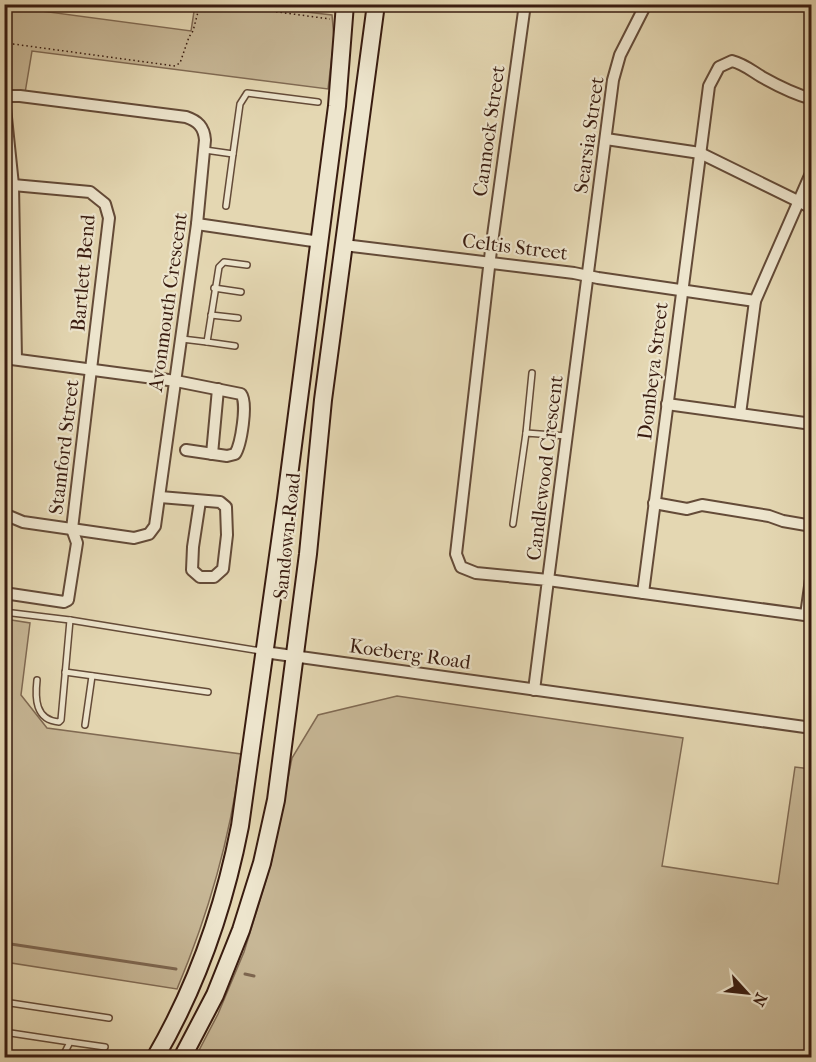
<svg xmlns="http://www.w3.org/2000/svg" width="816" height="1062" viewBox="0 0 816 1062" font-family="'IM FELL French Canon',serif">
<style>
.green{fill:#c7b796;stroke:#806a53;stroke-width:1.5}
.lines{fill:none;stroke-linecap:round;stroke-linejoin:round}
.stream{stroke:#7d6650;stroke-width:3}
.lane-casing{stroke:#644b38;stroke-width:8}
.street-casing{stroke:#644b38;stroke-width:14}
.secondary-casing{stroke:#391c10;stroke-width:20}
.path{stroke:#391c10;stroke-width:1.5;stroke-dasharray:1.5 3;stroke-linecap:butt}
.lane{stroke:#ede5cd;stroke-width:5}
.street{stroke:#ede5cd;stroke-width:10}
.secondary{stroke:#ede5cd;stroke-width:16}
.labels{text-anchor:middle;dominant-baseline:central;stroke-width:4.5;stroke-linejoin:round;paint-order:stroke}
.street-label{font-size:20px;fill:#391c10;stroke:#ede5cd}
</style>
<rect width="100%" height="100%" fill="#e4d7b2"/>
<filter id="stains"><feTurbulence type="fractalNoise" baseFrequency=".00333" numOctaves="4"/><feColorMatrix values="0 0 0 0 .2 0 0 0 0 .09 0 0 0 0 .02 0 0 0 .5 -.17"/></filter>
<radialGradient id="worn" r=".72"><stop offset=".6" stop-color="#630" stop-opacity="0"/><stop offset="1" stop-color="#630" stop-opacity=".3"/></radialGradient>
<!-- green -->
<g class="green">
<path d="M195,5h50l87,10 2,23 -6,51 -296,-38 -7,42 -20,-2 -1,-85 187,25z"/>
<path d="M5,619l25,4 -9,72 26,33 194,26c-10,82 -32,159 -64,235l-172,-27z"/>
<path d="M397,696l286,42 -21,128 116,18 17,-117 16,2v288l-616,1 23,-44 26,-62 27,-88 21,-106 26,-43z"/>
</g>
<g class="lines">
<!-- stream -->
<g class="stream">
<path d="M4,943l172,26"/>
<path d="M245,974l9,2"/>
</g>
<defs>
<g id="lane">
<path d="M205,150l28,4 7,-50 7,-11 71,9"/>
<path d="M226,206l7,-52"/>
<path d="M214,288l27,4"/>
<path d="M211,315l27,3"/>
<path d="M182,339l25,3"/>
<path d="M235,346l-28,-4 12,-75 5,-5 23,3"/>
<path d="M526,433l6,-60"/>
<path d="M513,524l13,-91 41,3"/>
<path d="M4,612l66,8 191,31"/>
<path d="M65,672l143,20"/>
<path d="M37,680c-2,18 -2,40 22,42l2,-2 9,-100"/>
<path d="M85,725l7,-49"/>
<path d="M4,1002l105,16"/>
<path d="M4,1032l66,10 -8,16"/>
<path d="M70,1042l35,5"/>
</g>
<g id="street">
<path d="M525,4l-34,246 -35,304 5,13 15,6 72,7 -14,110"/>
<path d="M646,4l-26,51 -7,25 -65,500 264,36"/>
<path d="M4,96h16l166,21c12,4 18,10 19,23l-8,84 -42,302 -6,8 -15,4 -111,-16 -19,-8"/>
<path d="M4,98l9,87 3,174"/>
<path d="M606,139l94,14 112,55"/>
<path d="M197,224l123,18"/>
<path d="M344,245l230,28 24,5 157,23"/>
<path d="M4,358l172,23 65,13c7,9 0,51 -6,60l-8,2 -41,-6"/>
<path d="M667,404l145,20"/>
<path d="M740,414l15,-113 57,-130"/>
<path d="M212,454l6,-65"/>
<path d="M160,497l60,5 6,5 1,28 -4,34 -9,8h-14l-8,-7 1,-23 7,-46"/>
<path d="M654,503l33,6 15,-4 67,11 14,5 29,5"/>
<path d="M4,593l60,9 4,-2 9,-57 -5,-14 37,-311 -4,-14 -15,-12 -77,-7"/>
<path d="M643,593l66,-507 10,-19 13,-6c12,3 20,10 30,16 16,9 32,17 50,22"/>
<path d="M806,615l6,-43"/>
<path d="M264,652l548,76"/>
</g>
<g id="secondary">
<path d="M155,1058c42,-72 69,-150 85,-232l46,-327 51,-393 8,-102"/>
<path d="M182,1058l33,-63 26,-65 21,-67 14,-63 32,-246 15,-154 53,-396"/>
</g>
</defs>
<!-- lane casing -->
<use href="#lane" class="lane-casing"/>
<!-- street casing -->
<use href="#street" class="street-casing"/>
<!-- secondary casing -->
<use href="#secondary" class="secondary-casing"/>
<!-- path -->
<g class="path">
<path d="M218,4l112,15"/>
<path d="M4,45l9,-1 162,22 5,-3 9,-26 4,-6 5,-19 2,-4 10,-4"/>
</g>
<!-- lane -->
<use href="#lane" class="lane"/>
<!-- street -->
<use href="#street" class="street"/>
<!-- secondary -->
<use href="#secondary" class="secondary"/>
</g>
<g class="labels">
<!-- street labels -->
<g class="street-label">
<text transform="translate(489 131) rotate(-82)">Cannock Street</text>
<text transform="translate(589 135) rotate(-82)">Searsia Street</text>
<text transform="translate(515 247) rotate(7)">Celtis Street</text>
<text transform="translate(83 273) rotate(-85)">Bartlett Bend</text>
<text transform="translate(168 302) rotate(-82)">Avonmouth Crescent</text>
<text transform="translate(653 371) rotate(-83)">Dombeya Street</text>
<text transform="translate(64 447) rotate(-83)">Stamford Street</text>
<text transform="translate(545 468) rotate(-83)">Candlewood Crescent</text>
<text transform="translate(287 536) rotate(-84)">Sandown Road</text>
<text transform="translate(410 654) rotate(8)">Koeberg Road</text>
</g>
</g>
<!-- margin -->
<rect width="816" height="1062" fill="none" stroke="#e4d7b2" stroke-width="24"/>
<rect x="6" y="6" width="804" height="1050" fill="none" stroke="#391c10" stroke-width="3"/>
<rect x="12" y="12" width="792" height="1038" fill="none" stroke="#391c10" stroke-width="1.5"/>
<!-- north arrow -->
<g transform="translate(747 993) rotate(117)" stroke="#ede5cd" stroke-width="4.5" paint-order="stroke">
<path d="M0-4.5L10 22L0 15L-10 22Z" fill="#391c10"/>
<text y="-9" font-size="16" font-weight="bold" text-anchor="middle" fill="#391c10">N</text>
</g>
<rect width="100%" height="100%" filter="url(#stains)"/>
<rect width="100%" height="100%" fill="url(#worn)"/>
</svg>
